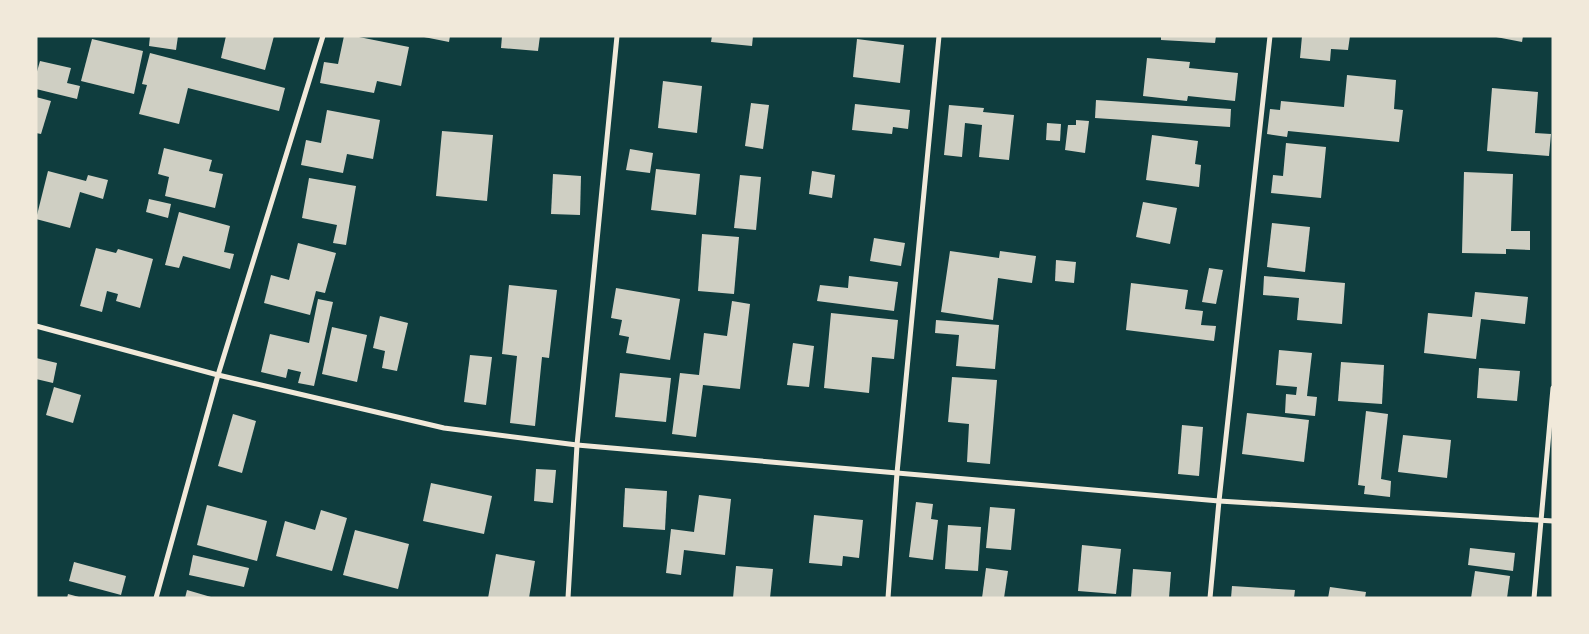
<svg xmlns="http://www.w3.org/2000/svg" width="1589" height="634" viewBox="0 0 1589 634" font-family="'Noto Serif',serif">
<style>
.building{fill:#cfcfc3}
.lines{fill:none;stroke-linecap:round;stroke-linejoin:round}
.minor{stroke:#f1e9da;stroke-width:5}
</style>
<rect width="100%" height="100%" fill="#0f3d3e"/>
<!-- building -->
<g class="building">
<path d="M150,36h28l-2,14 -27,-4z"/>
<path d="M226,36h48l-9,34 -44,-12z"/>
<path d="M344,36h10l55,11 -8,39 -24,-5 -3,12 -54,-10 4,-21 14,2z"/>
<path d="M419,36h31l-1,6z"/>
<path d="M502,36h38l-2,15 -37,-3z"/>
<path d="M712,36h41l-1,10 -41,-4z"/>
<path d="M1161,36h55l-1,7 -54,-3z"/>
<path d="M1302,36h48l-2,14 -17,-1 -1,12 -30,-3z"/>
<path d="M1491,36h32l-1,6z"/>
<path d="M92,39l51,12 -9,43 -53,-13z"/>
<path d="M857,39l47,6 -4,38 -47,-6z"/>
<path d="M150,53l135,35 -6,23 -91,-23 -9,36 -40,-10 8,-29 -5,-1z"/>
<path d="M1147,58l43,4 -1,6 49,5 -3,28 -47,-5 -1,5 -44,-5z"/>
<path d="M40,61l31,7 -4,15 13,3 -3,13 -41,-10v-14z"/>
<path d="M1347,75l49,5 -2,29 9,1 -4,32 -111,-11 -1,6 -20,-3 3,-25 10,1 1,-9 63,6z"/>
<path d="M663,81l39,5 -5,47 -39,-5z"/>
<path d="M1492,88l46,4 -3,41 16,1 -2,22 -62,-5z"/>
<path d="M36,97l15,4 -10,33 -5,-1z"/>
<path d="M1096,100l135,9 -1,18 -135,-9z"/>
<path d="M751,103l18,2 -6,44 -18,-3z"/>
<path d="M855,104l55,6 -2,19 -15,-2 -1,7 -40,-4z"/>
<path d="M949,105l35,3 -1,4 31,3 -5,45 -30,-3 3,-32 -17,-2 -3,34 -18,-2z"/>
<path d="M327,110l53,10 -7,39 -26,-5 -4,19 -42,-8 5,-25 15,3z"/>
<path d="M1076,120l13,1 -4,32 -20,-3 3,-25h8z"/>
<path d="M1047,123l14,1 -1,17 -14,-1z"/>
<path d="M442,131l51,4 -6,66 -51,-5z"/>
<path d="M1152,135l46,6 -3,23 6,1 -2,22 -53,-7z"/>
<path d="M1286,143l40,4 -5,51 -50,-5 2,-18 10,1z"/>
<path d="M164,148l48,12 -3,11 14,3 -8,34 -50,-12 4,-19 -11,-3z"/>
<path d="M630,149l23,4 -3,20 -24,-3z"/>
<path d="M656,169l44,5 -4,41 -45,-5z"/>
<path d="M48,171l38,10 2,-6 20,5 -5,19 -23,-7 -10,36 -34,-9z"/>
<path d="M812,171l23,4 -3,23 -23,-4z"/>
<path d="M1464,172l49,2 -2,57h19v19l-24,-1v5l-44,-1z"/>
<path d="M553,174l28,2 -1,39 -29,-1z"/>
<path d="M740,175l21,2 -5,53 -22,-2z"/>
<path d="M309,178l47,8 -10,59 -13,-2 4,-18 -35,-7z"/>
<path d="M149,199l22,5 -3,14 -22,-6z"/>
<path d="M1143,202l34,6 -7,36 -34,-7z"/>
<path d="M179,212l51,14 -6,26 10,2 -4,15 -47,-13 -4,12 -14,-3z"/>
<path d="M1272,223l38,4 -5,45 -38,-5z"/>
<path d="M702,234l37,3 -5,57 -36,-3z"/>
<path d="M874,238l31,5 -4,23 -31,-5z"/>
<path d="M298,243l38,10 -11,40 -9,-2 -6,24 -46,-12 7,-28 18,5z"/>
<path d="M96,248l20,5 2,-4 35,10 -13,49 -24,-7 2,-7 -11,-3 -5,21 -22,-6z"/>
<path d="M950,251l49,7 1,-7 36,5 -4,27 -34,-5 -5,42 -52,-8z"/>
<path d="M1056,260l20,2 -2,21 -19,-2z"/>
<path d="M1209,268l14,2 -7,34 -14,-2z"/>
<path d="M849,276l49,6 -4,29 -77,-10 3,-16 28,3z"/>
<path d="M1264,276l81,7 -3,41 -45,-4 2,-22 -36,-3z"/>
<path d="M1131,283l57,7 -3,19 18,2 -2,14 15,1 -2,15 -88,-11z"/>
<path d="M509,285l48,5 -8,68 -7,-1 -7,69 -25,-3 7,-67 -15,-2z"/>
<path d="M616,288l64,11 -10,61 -44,-7 3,-16 -10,-2 3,-15 -11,-2z"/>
<path d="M1475,292l53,5 -3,27 -44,-5 -5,40 -52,-6 4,-40 44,4z"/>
<path d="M318,299l15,3 -19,84 -16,-3 3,-11 -13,-3 -2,9 -25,-6 9,-38 39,9z"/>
<path d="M732,301l18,3 -10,85 -37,-4 -7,52 -24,-3 8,-61 19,2 5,-42 23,3z"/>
<path d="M831,313l67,7 -4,39 -22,-2 -3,36 -45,-5z"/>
<path d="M380,316l28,7 -11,48 -15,-3 3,-17 -12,-3z"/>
<path d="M936,320l63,5 -4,44 -39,-3 3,-31 -24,-2z"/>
<path d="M332,327l35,8 -10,47 -35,-8z"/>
<path d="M793,343l21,3 -5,41 -22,-2z"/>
<path d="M1279,350l33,3 -5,43 10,1 -2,19 -30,-3 1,-19 10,1 1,-8 -21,-2z"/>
<path d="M470,355l22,2 -6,48 -22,-3z"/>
<path d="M36,358l21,5 -4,20 -17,-4z"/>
<path d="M1341,362l43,3 -2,39 -44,-3z"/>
<path d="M1479,368l41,3 -3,30 -40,-3z"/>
<path d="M620,373l51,5 -5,44 -51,-5z"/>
<path d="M952,377l45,3 -7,84 -23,-2 2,-38 -21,-2z"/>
<path d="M54,387l27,8 -8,28 -27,-8z"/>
<path d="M1366,411l22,3 -7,65 10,2 -1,16 -26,-3 1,-8 -7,-1z"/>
<path d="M1247,413l62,7 -5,42 -62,-8z"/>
<path d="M233,414l23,7 -14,52 -24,-7z"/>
<path d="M1182,425l21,2 -4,49 -21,-2z"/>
<path d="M1403,435l48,5 -4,38 -49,-6z"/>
<path d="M536,469l20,1 -3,33 -19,-2z"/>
<path d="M431,483l61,13 -8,38 -61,-13z"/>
<path d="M625,488l42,3 -2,39 -42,-3z"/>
<path d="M699,495l32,4 -6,56 -41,-5 -3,25 -15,-2 5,-44 23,3z"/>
<path d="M916,502l17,2 -2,15 7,1 -5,40 -24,-3z"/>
<path d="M207,505l60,16 -10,40 -60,-16z"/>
<path d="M990,507l25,2 -4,41 -25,-2z"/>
<path d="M321,510l26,8 -15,53 -56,-15 9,-35 30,9z"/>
<path d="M814,515l49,5 -4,38 -16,-2 -1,10 -33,-3z"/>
<path d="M948,525l33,2 -3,44 -33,-2z"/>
<path d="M355,530l54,14 -11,45 -55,-14z"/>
<path d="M1082,545l39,4 -5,45 -38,-3z"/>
<path d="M1470,548l45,5 -2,18 -45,-6z"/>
<path d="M496,554l39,7 -6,37h-41z"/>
<path d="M193,555l56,13 -5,19 -55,-12z"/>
<path d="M74,562l52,14 -5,19 -52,-14z"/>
<path d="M736,566l37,3 -3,29h-37z"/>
<path d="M986,568l22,3 -4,27h-22z"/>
<path d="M1133,569l38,3 -2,26h-38z"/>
<path d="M1475,571l35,5 -3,22h-36z"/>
<path d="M1232,586l63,4 -1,8h-63z"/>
<path d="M1330,587l36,5 -1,6h-37z"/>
<path d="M187,590l24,7v1h-26z"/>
<path d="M68,594l11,3v1h-12z"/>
</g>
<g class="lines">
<!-- minor -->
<g class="minor">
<path d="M36,326l182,49 226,53 133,17 642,56 334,20"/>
<path d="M156,598l62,-223 105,-339"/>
<path d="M568,598l9,-153 40,-409"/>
<path d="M888,598l9,-125 42,-437"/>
<path d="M1210,598l9,-97 51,-465"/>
<path d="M1534,598l19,-210"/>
</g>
</g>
<!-- border -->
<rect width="1589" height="634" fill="none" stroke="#f1e9da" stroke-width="75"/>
</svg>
